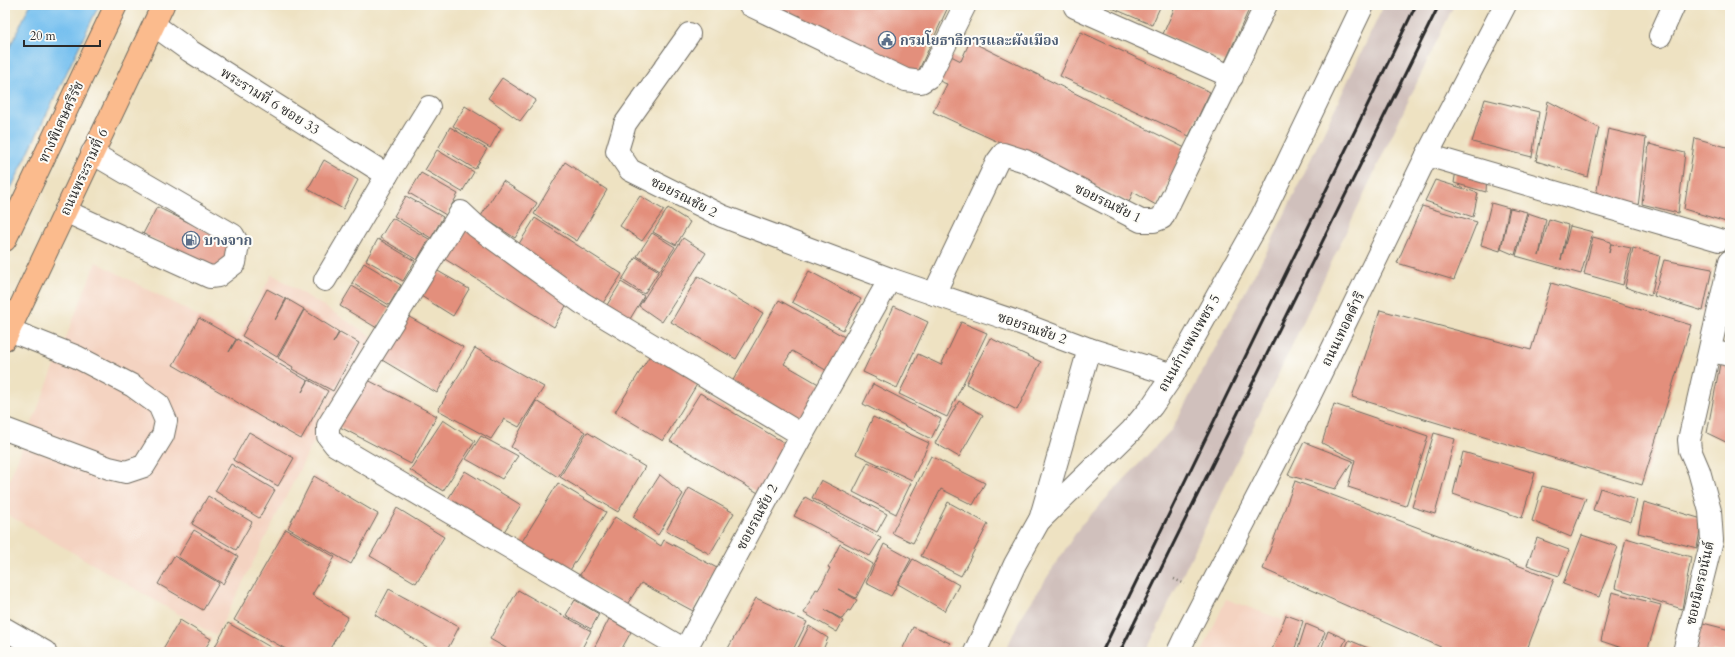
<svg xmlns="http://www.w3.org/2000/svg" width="1735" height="657" viewBox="0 0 1735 657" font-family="Cardo,'Noto Serif Thai',serif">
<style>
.built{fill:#f4d3c1}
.industrial{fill:#d0c0bc}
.water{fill:#76c0ef;stroke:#50768d}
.building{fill:#e38f7c}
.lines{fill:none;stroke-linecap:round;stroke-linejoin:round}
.minor-casing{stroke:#6f6b60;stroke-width:24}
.major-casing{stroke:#6f6b60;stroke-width:24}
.highway-casing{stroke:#6f6b60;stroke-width:24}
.path{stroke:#6f6b60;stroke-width:2.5;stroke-dasharray:1 3;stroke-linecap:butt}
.minor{stroke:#fff;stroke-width:22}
.major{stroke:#fbbb8d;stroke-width:22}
.highway{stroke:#fbbb8d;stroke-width:22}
.rail{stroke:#2b2b2b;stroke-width:3}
.labels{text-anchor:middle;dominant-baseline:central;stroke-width:4;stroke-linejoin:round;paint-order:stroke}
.service-label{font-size:14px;font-weight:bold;fill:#4e5e75;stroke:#fdfcf7;text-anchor:start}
.street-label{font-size:14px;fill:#2b2b2b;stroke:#fdfcf7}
</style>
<rect width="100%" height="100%" fill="#fdfcf7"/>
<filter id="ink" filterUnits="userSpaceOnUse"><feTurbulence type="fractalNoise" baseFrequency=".025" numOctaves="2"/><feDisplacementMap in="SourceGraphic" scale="8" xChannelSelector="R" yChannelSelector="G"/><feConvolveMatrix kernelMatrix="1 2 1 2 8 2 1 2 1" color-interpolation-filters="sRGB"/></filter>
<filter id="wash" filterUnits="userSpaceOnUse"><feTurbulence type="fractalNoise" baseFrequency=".012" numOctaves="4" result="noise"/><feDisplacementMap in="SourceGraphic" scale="16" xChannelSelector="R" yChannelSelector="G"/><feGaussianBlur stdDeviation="0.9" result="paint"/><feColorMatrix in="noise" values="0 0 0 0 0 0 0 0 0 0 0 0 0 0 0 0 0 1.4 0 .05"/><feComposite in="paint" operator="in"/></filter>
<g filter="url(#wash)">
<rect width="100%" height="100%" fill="#eee2c2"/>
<!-- built -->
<g class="built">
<path d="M96,262l142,75 34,-63 101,63 -64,114 -93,185 -211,-123v-22z"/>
<path d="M1226,599l57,21 -13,32h-68z"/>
</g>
<!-- industrial -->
<path class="industrial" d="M1384,5h70l-308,647h-141l15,-33 61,-94 91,-96 97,-182z"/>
<!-- water -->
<path class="water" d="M30,5h69l-94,196v-144z"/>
<g id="blocks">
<!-- building -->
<g class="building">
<path d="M765,5h184l-33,71z"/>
<path d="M1105,5h56l-9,20z"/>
<path d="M1176,5h75l-26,57 -62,-28z"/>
<path d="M1081,32l129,60 -21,44 -129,-60z"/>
<path d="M970,41l215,107 -29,57 -23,-13 -4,10 -196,-90 14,-28 -8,-3 12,-25 10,5z"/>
<path d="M502,78l34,22 -16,21 -32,-23z"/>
<path d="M1485,99l54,13 -7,45 -60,-15z"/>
<path d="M1548,101l51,27 -11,49 -52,-16z"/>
<path d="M465,106l36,22 -11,20 -37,-22z"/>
<path d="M450,127l37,22 -12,20 -36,-22z"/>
<path d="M1608,129l38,9 -8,69 -42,-12z"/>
<path d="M1695,138l35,10v48l-4,26 -42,-13z"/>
<path d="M1649,144l36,9 -7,60 -36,-9z"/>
<path d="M437,150l37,22 -12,20 -37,-22z"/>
<path d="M324,160l34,20 -15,29 -35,-20z"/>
<path d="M565,162l42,28 -30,51 -43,-27z"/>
<path d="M1457,164l30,9 -1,19 -32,-9z"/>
<path d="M421,173l37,21 -12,21 -37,-22z"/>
<path d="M1435,180l43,13 -5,24 -48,-16z"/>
<path d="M503,181l34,22 -22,35 -34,-22z"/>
<path d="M406,196l37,21 -12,21 -37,-22z"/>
<path d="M640,196l24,14 -22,31 -22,-15z"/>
<path d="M1491,203l18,5 -9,43 -19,-6z"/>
<path d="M1422,206l55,16 -23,58 -57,-17z"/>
<path d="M157,207l82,40 -13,27 -83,-40z"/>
<path d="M668,208l22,14 -14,23 -23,-13z"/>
<path d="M1510,208l17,4 -12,43 -14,-6z"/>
<path d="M1528,213l18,6 -7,37 10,-37 19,6 -7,35 9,-34 23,6 -12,42 -65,-18z"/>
<path d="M392,218l37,21 -12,21 -37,-22z"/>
<path d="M535,218l87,56 -19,29 -86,-56z"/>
<path d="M459,221l112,76 -17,30 -114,-71z"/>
<path d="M652,233l23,14 -15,23 -23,-14z"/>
<path d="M1593,237l18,5 -2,11 2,-9 20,4 -8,37 -39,-11z"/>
<path d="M683,238l23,15 -44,69 -23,-16z"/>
<path d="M378,239l37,22 -12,20 -37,-21z"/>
<path d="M1633,248l27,8 -9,40 -26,-9z"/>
<path d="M636,257l23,14 -15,23 -22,-14z"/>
<path d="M1664,260l48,9 -9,42 -49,-15z"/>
<path d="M364,263l37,22 -12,20 -37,-22z"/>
<path d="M436,270l33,19 -16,27 -32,-20z"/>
<path d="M809,271l52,28 -18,31 -51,-28z"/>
<path d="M698,276l65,37 -27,46 -65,-37z"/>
<path d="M621,282l23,14 -14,23 -23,-14z"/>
<path d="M1551,283l140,42 -49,160 -290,-88 28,-87 151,40z"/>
<path d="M352,286l37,22 -12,20 -37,-22z"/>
<path d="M267,289l19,10 -11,21 12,-21 17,10 -27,48 -35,-21z"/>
<path d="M779,300l71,40 -19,33 -39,-22 -8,13 38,22 -20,36 -70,-40z"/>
<path d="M894,306l34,16 -31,66 -34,-16z"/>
<path d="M304,310l35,22 -6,11 7,-11 19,11 -26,48 -41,-22 1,-2 -15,-9z"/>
<path d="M402,313l61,34 -26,46 -60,-36z"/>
<path d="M199,318l37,21 -7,13 8,-13 71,42 -6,11 7,-12 19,11 -27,48 -40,-22 -34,-21 -54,-31z"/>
<path d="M961,322l26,11 -40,84 -48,-23 19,-40 23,11z"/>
<path d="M990,338l51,24 -24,48 -51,-26z"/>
<path d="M475,348l69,39 -25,40 -15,-8 -13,20 -53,-29z"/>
<path d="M652,352l47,29 -36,60 -48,-29z"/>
<path d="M1720,364l10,3v77l-23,-11z"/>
<path d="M364,378l73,38 -26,48 -73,-38z"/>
<path d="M873,384l68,35 -10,20 -68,-35z"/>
<path d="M700,393l90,53 -30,48 -90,-53z"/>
<path d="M536,401l49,31 -27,45 -47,-30z"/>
<path d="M959,401l24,14 -24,42 -24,-14z"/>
<path d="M1334,404l94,32 -22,70 -58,-19 7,-27 -33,-17z"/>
<path d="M873,417l56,26 -17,37 -56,-26z"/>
<path d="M443,420l32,21 -32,50 -33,-21z"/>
<path d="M249,432l45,26 -16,28 -45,-26z"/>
<path d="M587,432l58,35 -27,45 -58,-35z"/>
<path d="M1434,433l21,6 -20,75 -23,-7z"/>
<path d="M481,436l37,20 -16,23 -36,-20z"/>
<path d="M1304,442l49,19 -18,28 -47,-14z"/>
<path d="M1463,452l72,21 -13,45 -69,-24z"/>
<path d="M931,456l54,27 -12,22 -32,-16 -28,54 -21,-10z"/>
<path d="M868,462l43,21 -15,31 -43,-22z"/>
<path d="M231,464l44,26 -16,28 -44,-27z"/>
<path d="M465,471l56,34 -21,33 -55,-34z"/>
<path d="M660,475l23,19 -25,41 -25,-18z"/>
<path d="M314,476l64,38 -27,50 -63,-36z"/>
<path d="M821,480l66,34 -10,18 -65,-34z"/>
<path d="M1295,481l259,98 -28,73h-74l-189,-83z"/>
<path d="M558,483l48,29 -37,60 -48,-29z"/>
<path d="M1542,486l44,12 -15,39 -39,-16z"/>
<path d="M689,488l45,25 -24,41 -44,-23z"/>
<path d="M1600,488l37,12 -6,22 -38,-12z"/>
<path d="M208,496l44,26 -16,28 -44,-26z"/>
<path d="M805,497l76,41 -11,18 -76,-40z"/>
<path d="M948,502l40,22 -27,52 -40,-20z"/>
<path d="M1644,502l58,17 -5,29 -59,-15z"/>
<path d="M397,508l47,29 -28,46 -46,-27z"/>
<path d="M615,517l46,29 3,-6 53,28 -24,43 -52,-28 -15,23 -48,-28z"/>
<path d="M286,529l49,28 -23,38 36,22 -20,35h-37l-57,-32z"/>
<path d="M194,530l44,26 -15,28 -45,-27z"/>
<path d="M1582,535l36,12 -19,50 -36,-13z"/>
<path d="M1537,538l32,12 -10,26 -32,-11z"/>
<path d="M1626,538l65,19 -9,52 -67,-21z"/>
<path d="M840,544l33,20 -17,34 -18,-9 19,11 -7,11 -2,-1 -6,9 -17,-9 18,11 -6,11 -33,-19 12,-24 2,1 6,-10 6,-12 -2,-1 7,-11h-1z"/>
<path d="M884,544l27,15 -20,37 -25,-13z"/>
<path d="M174,556l45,27 -16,27 -45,-26z"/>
<path d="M913,559l46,26 -14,26 -47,-27z"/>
<path d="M389,589l70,38 -13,25h-11l-60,-37z"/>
<path d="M518,590l73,41 -11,21h-67l-23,-13z"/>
<path d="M1612,592l49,13 -14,47h-13l-33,-11z"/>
<path d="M756,598l51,24 -15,30h-66z"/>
<path d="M575,600l24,14 -8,15 -25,-14z"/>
<path d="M1286,615l17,6 -9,31h-23z"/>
<path d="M609,619l22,13 -11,20h-28z"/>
<path d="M180,620l31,19 -8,13h-42z"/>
<path d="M1699,622l31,8v22h-38z"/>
<path d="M228,623l51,29h-67z"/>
<path d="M1306,624l19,8 -8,20h-20z"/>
<path d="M809,626l19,12 -6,14h-26z"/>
<path d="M913,627l37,16 -5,9h-44z"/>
<path d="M1328,631l18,8 -6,13h-20z"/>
<path d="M1349,640l19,8 -2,4h-22z"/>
<path d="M5,643l17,9h-17z"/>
</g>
</g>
</g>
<g filter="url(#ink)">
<use href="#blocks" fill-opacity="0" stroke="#6f6b60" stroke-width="1"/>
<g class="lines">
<defs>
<g id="minor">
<path d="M750,5l156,75 15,2 8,-5 36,-72"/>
<path d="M1075,7l157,70"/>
<path d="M154,25l36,26 197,124 42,-68"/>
<path d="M689,34l-64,90 -8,27 13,19 92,46 168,63 130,44 69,26 84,26"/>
<path d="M1660,36l14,-31"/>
<path d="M1427,155l292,85"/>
<path d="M65,211l145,66 8,-1 17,-13 3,-19 -5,-9 -141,-82"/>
<path d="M325,280l62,-105"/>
<path d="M934,294l63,-132 6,-8 22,7 116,60h13l8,-3 104,-213"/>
<path d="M1710,351l20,4"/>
<path d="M5,429l104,39 17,4 18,-6 19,-31 3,-14 -7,-16 -26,-19 -56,-29 -68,-27"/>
<path d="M1040,520l49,-171"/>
<path d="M5,629l40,23"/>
<path d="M685,650l-350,-205 -7,-9v-10l133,-214 15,14 106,77 220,132"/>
<path d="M684,652l118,-217 88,-156"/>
<path d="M975,652l40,-88 24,-43 93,-91 20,-24 21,-31 89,-159 101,-211"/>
<path d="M1178,652l10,-21 121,-234 118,-242 78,-150"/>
<path d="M1684,652l28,-112 -2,-29 -11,-40 -9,-21 -1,-10 41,-179"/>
</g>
<path id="major" d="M5,339l158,-334"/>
<path id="highway" d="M5,240l111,-235"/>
</defs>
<!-- minor casing -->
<use href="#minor" class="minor-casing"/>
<!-- major casing -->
<use href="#major" class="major-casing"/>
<!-- highway casing -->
<use href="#highway" class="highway-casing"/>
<!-- path -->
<path class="path" d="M1174,579l11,5"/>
<!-- minor -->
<use href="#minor" class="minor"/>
<!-- major -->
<use href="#major" class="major"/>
<!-- highway -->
<use href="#highway" class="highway"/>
<!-- rail -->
<g class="rail">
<path d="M1102,652l314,-647"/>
<path d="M1120,652l319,-647"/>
</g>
</g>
</g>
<!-- icons -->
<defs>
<symbol id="civic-ring" viewBox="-11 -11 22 22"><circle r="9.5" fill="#fdfcf7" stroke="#5c6f8a" stroke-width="1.5"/><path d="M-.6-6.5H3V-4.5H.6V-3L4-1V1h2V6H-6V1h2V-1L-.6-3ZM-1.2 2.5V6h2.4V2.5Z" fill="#5c6f8a"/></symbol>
<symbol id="fuel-ring" viewBox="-11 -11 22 22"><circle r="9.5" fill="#fdfcf7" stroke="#5c6f8a" stroke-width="1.5"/><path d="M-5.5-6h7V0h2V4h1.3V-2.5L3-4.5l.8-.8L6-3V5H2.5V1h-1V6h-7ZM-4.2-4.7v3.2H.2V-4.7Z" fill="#5c6f8a"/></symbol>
</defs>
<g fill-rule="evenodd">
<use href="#civic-ring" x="877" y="30" width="20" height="20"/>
<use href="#fuel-ring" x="181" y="230" width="20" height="20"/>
</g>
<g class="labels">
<!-- service labels -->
<g class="service-label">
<text x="900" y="40">กรมโยธาธิการและผังเมือง</text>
<text x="204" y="240">บางจาก</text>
</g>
<!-- street labels -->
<g class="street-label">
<text transform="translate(270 101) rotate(32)">พระรามที่ 6 ซอย 33</text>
<text transform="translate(61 122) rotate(-65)">ทางพิเศษศรีรัช</text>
<text transform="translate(84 172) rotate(-65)">ถนนพระรามที่ 6</text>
<text transform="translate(684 197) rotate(27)">ซอยรณชัย 2</text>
<text transform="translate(1108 203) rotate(26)">ซอยรณชัย 1</text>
<text transform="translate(1032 328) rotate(19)">ซอยรณชัย 2</text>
<text transform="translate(1343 329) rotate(-64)">ถนนเทอดดำริ</text>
<text transform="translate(1189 343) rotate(-60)">ถนนกำแพงเพชร 5</text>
<text transform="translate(757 517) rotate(-62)">ซอยรณชัย 2</text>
<text transform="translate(1700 583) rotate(-77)">ซอยมิตรอนันต์</text>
</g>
</g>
<!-- margin -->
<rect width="1735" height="657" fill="none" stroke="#fdfcf7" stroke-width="20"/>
<!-- scale -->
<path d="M24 40v6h76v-6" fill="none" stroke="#2b2b2b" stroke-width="2"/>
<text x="30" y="40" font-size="12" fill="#2b2b2b" stroke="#fdfcf7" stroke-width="3" paint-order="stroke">20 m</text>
</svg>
